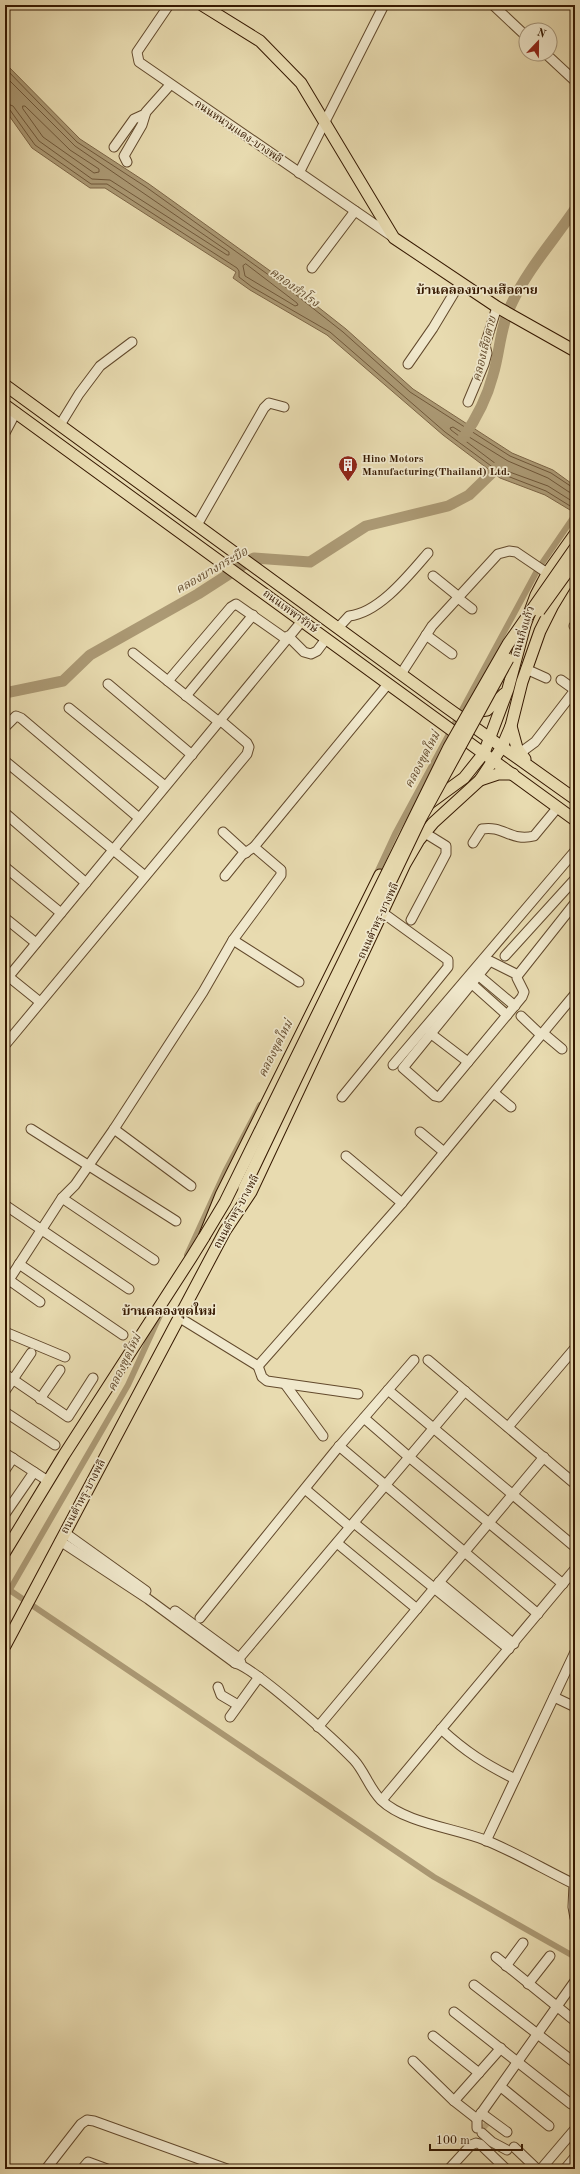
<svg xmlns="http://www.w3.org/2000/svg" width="580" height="2174" viewBox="0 0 580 2174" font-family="'Old Standard TT','Noto Serif Thai',serif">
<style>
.water{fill:#ab9974;stroke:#7c6546}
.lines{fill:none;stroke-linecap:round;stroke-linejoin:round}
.shore{stroke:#70583a;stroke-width:1}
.canal{stroke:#ab9974;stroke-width:6}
.river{stroke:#ab9974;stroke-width:11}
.minor-tunnel{stroke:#c4b48d;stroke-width:9;stroke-dasharray:9 4.5;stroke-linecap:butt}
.minor-casing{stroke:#62492c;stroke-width:11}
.major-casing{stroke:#351800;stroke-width:13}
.minor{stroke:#f0e8cc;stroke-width:9}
.major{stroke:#e8dbb0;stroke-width:11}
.major-bridge-casing{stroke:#351800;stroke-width:13;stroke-linecap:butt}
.major-bridge{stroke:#e8dbb0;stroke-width:11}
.labels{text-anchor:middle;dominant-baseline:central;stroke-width:3.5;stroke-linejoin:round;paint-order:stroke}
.street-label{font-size:11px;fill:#351800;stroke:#f0e8cc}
.poi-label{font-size:11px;font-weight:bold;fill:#351800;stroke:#f0e8cc;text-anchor:start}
.water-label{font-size:12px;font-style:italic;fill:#644c2e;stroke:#f0e8cc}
.quarter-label{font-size:13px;font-weight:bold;fill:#351800;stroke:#f0e8cc}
</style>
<rect width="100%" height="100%" fill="#e8dbb0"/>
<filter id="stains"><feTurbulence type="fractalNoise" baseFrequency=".005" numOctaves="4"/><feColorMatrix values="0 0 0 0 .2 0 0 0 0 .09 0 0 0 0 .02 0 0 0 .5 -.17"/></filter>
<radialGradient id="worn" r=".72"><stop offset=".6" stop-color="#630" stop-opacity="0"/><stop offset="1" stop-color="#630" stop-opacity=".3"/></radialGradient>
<!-- water -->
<path class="water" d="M5,63l75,76 69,45 145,104 52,41 67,60 99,64 41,17 22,16v27l-30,-18 -45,-17 -57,-43 -116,-100 -77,-45 -17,-12 3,-6 -131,-84h-15l-58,-40 -27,-38z"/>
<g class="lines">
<!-- shore -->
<g class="shore">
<path d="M5,68l72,74 69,45 145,104 52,41 67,60 100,64 41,17 24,16"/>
<path d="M5,76l70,70 154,106v3h-2l-117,-75 -18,-1 -53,-38 -26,-35 -8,-3"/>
<path d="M23,106h2l45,44 29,19v3l-5,1 -51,-36 -20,-28z"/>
<path d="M5,108l5,2 25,35 56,39h16l130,84 2,3v6l13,10 78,45 115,100 57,42 44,17 29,18"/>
<path d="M246,264l51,39 1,2 -3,1 -50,-30 -2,-10z"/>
<path d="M575,494l-6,-2 -21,-14 -40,-17 -55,-34 -3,1 1,2 53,40 44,16 27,17"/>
</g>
<!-- canal -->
<g class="canal">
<path d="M375,877l20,-43 143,-265 37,-54"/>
<path d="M187,1255l38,-83 35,-67"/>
<path d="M5,1587l429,290 141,80"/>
<path d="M5,1598l123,-213 33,-72"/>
</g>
<!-- river -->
<g class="river">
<path d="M463,438c13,-19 24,-40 30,-63 7,-23 7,-48 18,-70 16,-35 43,-65 64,-96"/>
<path d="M5,693l58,-12 27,-26 108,-61 56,-36 56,4 56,-36 82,-20 21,-11 31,-30"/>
</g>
<!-- minor-tunnel -->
<path class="minor-tunnel" d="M482,2125l4,4"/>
<defs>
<g id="minor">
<path d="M169,5l-32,47 2,10 254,175"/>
<path d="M493,5l33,31"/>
<path d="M546,54l29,27"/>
<path d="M114,147l20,-28 11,-5"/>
<path d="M127,162l-3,-6 18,-31 4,-13 24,-27"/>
<path d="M299,173l85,-168"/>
<path d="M312,268l43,-57"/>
<path d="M408,364l25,-36 27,-45"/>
<path d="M468,402l16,-38 3,-11 -2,-8 12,-38"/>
<path d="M60,425l19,-31 21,-28 32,-24"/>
<path d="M5,433l11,-21"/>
<path d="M197,525l67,-117 5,-5 15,4"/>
<path d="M433,576l26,21"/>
<path d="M458,598l14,11"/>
<path d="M574,626l1,1"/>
<path d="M338,628l11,-12c30,-3 60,-41 79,-63"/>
<path d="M426,635l26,19"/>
<path d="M288,636l16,16 7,2 6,-3 9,-12"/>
<path d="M133,653l86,69"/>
<path d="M526,669l20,9"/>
<path d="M401,674l31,-48 66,-72 11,-3 7,1 31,21"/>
<path d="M561,680l14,10"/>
<path d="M168,681l63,-74 5,-3 50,35"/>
<path d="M108,684l84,71"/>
<path d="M186,696l67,-81"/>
<path d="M69,708l96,78"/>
<path d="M5,727l11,-11 5,2 118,100"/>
<path d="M520,753l15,-11 40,-52"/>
<path d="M5,761l140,115"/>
<path d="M5,813l81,70"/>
<path d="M223,832l23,21"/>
<path d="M473,843l9,-14c21,-4 29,13 52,7l24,-29"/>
<path d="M5,867l56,46"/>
<path d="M225,876l17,-21 12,-8"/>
<path d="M5,918l31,25"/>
<path d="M411,920l35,-66v-8l-21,-13"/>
<path d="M233,940l66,42"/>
<path d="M505,956l70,-77"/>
<path d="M478,975l37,31"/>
<path d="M518,975l-28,-14 -87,107 32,28 4,1 83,-100 2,-5 -7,-14 1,-3 57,-72"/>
<path d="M9,977l31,25"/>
<path d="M5,981l297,-360"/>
<path d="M471,983l36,32"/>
<path d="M521,1016l20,19"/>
<path d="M430,1033l38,29"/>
<path d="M543,1033l19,16"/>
<path d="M5,1045l242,-291 2,-7 -2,-4 -27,-23"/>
<path d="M393,1065l182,-214"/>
<path d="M494,1093l17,14"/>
<path d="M342,1097l106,-130v-7l-65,-47"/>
<path d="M31,1129l145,92"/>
<path d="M114,1129l77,57"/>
<path d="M420,1132l24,20"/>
<path d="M346,1156l56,47"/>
<path d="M62,1198l92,62"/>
<path d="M5,1205l124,84"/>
<path d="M19,1264l104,71"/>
<path d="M9,1280l31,22"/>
<path d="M5,1286l57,-88 13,-13 39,-56 89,-137 30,-52 48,-65v-5l-27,-23 134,-163"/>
<path d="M180,1318l78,48 144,-163 173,-209"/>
<path d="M5,1332l60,25"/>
<path d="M428,1360l147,124"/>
<path d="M258,1366l4,11 5,4 91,13"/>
<path d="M5,1374l63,43 25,-39"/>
<path d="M285,1384l38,52"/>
<path d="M388,1390l187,157"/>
<path d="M5,1391l26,-38"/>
<path d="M40,1399l20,-29"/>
<path d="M5,1412l50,33"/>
<path d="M364,1418l45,39 154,127"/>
<path d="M508,1427l67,-79"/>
<path d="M339,1446l199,168"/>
<path d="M5,1453l43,28"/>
<path d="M5,1470l8,-12"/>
<path d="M305,1489l45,38"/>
<path d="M5,1514l29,-42"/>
<path d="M354,1523l155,126"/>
<path d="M65,1533l81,58"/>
<path d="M60,1541l88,58 87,64c19,4 102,79 119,97 11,12 15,28 27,40 24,23 73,28 104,40 30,12 60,30 89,44l-1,23 2,11"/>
<path d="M337,1543l80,66"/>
<path d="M439,1582l75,62"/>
<path d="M175,1611l64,47 2,5"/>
<path d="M200,1618l136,-168 78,-90"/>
<path d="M235,1663l230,-272"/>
<path d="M218,1687l3,8 17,10"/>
<path d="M554,1697l21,10"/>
<path d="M230,1717l29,-40"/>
<path d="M318,1727l226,-270"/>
<path d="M441,1729c25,23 44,35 74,50"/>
<path d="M382,1800l193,-231"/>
<path d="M486,1841l89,-189"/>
<path d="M496,1957l79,64"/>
<path d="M506,1966l17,-23"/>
<path d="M528,1984l22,-28"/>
<path d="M474,1985l101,78"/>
<path d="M454,2012l117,92"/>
<path d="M433,2036l46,37"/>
<path d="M413,2061l41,40 23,18"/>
<path d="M501,2087l48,39"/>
<path d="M454,2101l47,-53"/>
<path d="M481,2113l26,19"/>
<path d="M477,2128v-9l98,-138"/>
<path d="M482,2133l10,9 15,8"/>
<path d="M514,2147l23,22"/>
<path d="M46,2169l35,-45 6,-4 7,1 133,48"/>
<path d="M82,2169l6,-7 19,7"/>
<path d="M449,2169l22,-24 5,-2 4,1 26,25"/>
<path d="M541,2169l34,-40"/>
<path d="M565,2169l10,-12"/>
</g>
<g id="major">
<path d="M202,5l58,36 41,42 93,155 103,69 78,44"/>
<path d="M5,385l441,322 129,92"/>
<path d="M5,405l570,415"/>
<path d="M472,712l15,-2 17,-16"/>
<path d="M511,726l6,22 8,11"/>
<path d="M480,780l18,-6h15"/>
<path d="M427,805l37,-27 20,-25 24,-64 17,-64 11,-30 12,-23 27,-38"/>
<path d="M5,1552l59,-97 127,-197 13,-21 17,-42 159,-320"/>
<path d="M5,1646l220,-415 26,-39 154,-328 14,-24 14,-17 47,-43 22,-33 9,-21 11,-44 18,-51 12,-24 20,-33"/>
</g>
</defs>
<!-- minor casing -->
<use href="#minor" class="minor-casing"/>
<!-- major casing -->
<use href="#major" class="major-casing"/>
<!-- minor -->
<use href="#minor" class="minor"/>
<!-- major -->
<use href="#major" class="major"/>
<defs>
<g id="major-bridge">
<path d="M539,611l36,-50"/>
<path d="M244,1188l177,-370 87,-159"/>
<path d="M204,1237l21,-35 224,-455 59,-103 67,-96"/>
</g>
</defs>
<!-- major-bridge casing -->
<use href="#major-bridge" class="major-bridge-casing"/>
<!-- major-bridge -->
<use href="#major-bridge" class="major-bridge"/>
</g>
<!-- icons -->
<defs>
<symbol id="building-pin" viewBox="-11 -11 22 30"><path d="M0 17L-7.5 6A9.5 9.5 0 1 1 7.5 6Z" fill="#8f2418" stroke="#f0e8cc"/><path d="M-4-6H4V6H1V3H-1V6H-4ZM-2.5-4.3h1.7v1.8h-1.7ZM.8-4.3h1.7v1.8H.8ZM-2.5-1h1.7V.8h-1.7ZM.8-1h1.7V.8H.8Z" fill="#fff"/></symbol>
</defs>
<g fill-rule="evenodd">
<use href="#building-pin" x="337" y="454" width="22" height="30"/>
</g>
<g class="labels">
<!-- street labels -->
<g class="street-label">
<text transform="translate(238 132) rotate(34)">ถนนหนามแดง-บางพลี</text>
<text transform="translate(290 612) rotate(36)">ถนนเทพารักษ์</text>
<text transform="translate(524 632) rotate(-73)">ถนนกิ่งแก้ว</text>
<text transform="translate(379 921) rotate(-65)">ถนนตำหรุ-บางพลี</text>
<text transform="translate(237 1212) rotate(-61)">ถนนตำหรุ-บางพลี</text>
<text transform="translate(84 1497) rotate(-62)">ถนนตำหรุ-บางพลี</text>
</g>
<!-- poi labels -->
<g class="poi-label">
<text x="362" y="459">Hino Motors<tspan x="362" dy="13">Manufacturing(Thailand) Ltd.</tspan></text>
</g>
<!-- water labels -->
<g class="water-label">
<text transform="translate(294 288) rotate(36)">คลองสำโรง</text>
<text transform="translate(485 349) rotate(-76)">คลองเสือตาย</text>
<text transform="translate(212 571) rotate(-30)">คลองบางกระบือ</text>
<text transform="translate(423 760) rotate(-62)">คลองขุดใหม่</text>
<text transform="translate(276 1049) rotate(-63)">คลองขุดใหม่</text>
<text transform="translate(125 1363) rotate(-64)">คลองขุดใหม่</text>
</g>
<!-- quarter labels -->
<g class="quarter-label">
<text x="477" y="290">บ้านคลองบางเสือตาย</text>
<text x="169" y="1311">บ้านคลองขุดใหม่</text>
</g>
</g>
<!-- margin -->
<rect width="580" height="2174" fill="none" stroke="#e8dbb0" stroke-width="20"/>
<rect x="6" y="6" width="568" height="2162" fill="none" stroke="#351800" stroke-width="2"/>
<rect x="10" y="10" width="560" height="2154" fill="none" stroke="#351800"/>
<!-- north arrow -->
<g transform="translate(538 42) rotate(22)"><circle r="19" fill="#f0e8cc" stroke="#a5957a"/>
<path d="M0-3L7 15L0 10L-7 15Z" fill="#8f2418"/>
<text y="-6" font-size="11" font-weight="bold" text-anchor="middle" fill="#351800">N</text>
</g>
<!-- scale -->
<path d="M430 2144v6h92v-6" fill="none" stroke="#351800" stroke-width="2"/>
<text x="436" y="2144" font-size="12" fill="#351800" stroke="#f0e8cc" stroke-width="3" paint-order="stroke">100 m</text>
<rect width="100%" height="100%" filter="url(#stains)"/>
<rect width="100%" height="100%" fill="url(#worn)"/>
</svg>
